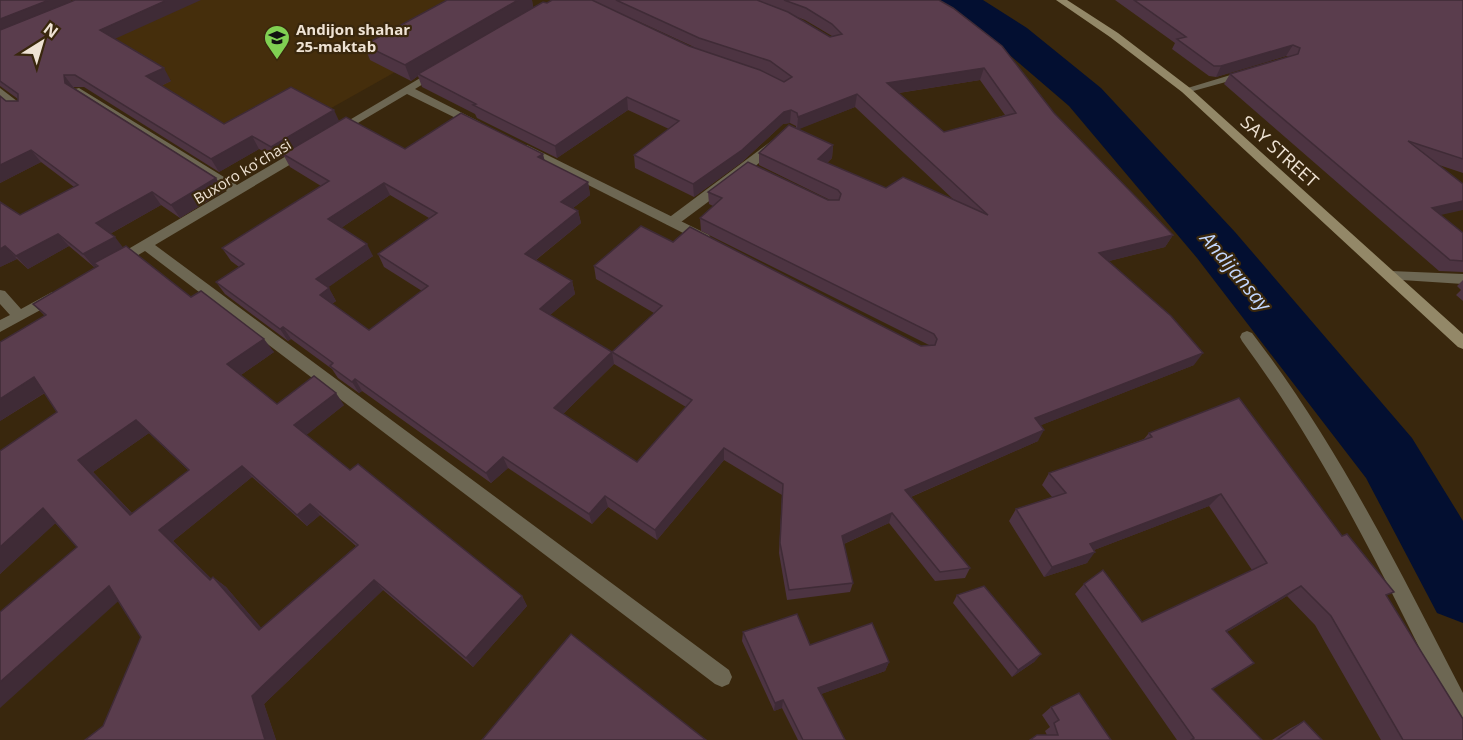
<svg xmlns="http://www.w3.org/2000/svg" width="1463" height="740" viewBox="0 0 1463 740" font-family="'Open Sans',sans-serif">
<style>
.built{fill:#452e0c}
.lines{fill:none;stroke-linecap:round;stroke-linejoin:round}
.river{fill:#030f31;fill-rule:evenodd}
.lane{fill:#6d6753;fill-rule:evenodd}
.street{fill:#6d6753;fill-rule:evenodd}
.secondary{fill:#938868;fill-rule:evenodd}
.wall{fill:#4d3442;fill-rule:evenodd}
.shaded-wall{fill:#3f2b36}
.building{fill:#5a3d4d;stroke:#3f2b36;stroke-width:1.5;fill-rule:evenodd}
.labels{text-anchor:middle;dominant-baseline:central;stroke-width:4.5;stroke-linejoin:round;paint-order:stroke}
.far-poi-label{font-size:15px;font-weight:bold;fill:#efe3d4;stroke:#39270d;text-anchor:start}
.far-street-label{font-size:15px;fill:#efe3d4;stroke:#39270d}
.street-label{font-size:18px;fill:#efe3d4;stroke:#39270d}
.water-label{font-size:20px;font-style:italic;fill:#c3d7ff;stroke:#39270d}
</style>
<rect width="100%" height="100%" fill="#39270d"/>
<!-- built -->
<path class="built" d="M122,0h401l-268,151 -101,-62 17,-9 -98,-59z"/>
<g class="lines">
<!-- river -->
<path class="river" d="M938,0h45l44,28 74,60 134,144 177,206 51,83v102l-26,-10 -71,-135 -169,-220 -128,-152 -70,-60 -56,-38z"/>
<!-- lane -->
<g class="lane">
<path d="M1247,70l5,3 -1,2 -65,18 -5,-3z"/>
<path d="M0,88l26,20v4h-8l-18,-15z"/>
<path d="M774,139l6,4 -2,3 -27,24 -74,55h-10l-1,-3 1,-3z"/>
</g>
<!-- street -->
<g class="street">
<path d="M437,68l4,1v4l-26,16 65,33v4h-8l-65,-32 -66,39h-8l-2,-2z"/>
<path d="M79,88l158,97 63,-37h8v6l-153,91 574,425 3,7 -3,7 -7,3 -7,-3 -570,-433 -22,13h-10l-2,-3 2,-3 114,-67 -152,-98v-4z"/>
<path d="M527,145l182,90 2,3 -2,3h-10l-176,-89 -2,-3z"/>
<path d="M1391,271l72,3v10l-77,-5 -2,-3z"/>
<path d="M0,290l5,1 16,18 31,-17 7,5 -2,4 -57,31v-12l10,-5 -10,-11z"/>
<path d="M1247,331l5,2c86,112 147,236 211,360v31l-7,-3c-66,-131 -126,-261 -214,-380l-2,-4 2,-4z"/>
</g>
<!-- secondary -->
<path class="secondary" d="M1056,0h11l51,33 72,55 273,246v15l-5,-2 -276,-255 -72,-55z"/>
</g>
<!-- wall -->
<g class="wall">
<path d="M0,0l72,1 43,38 56,42 -10,5 63,38 115,-3 66,28 140,12 43,21 2,13 -17,13 5,3 3,12 -45,37 36,21 3,13 -25,21 62,37 42,-39 -58,-34 -2,-13 79,-24 248,104 8,-1 -228,-114 -1,-13 13,-12 -4,-2 -1,-12 122,8 -71,-35v-12l37,-24v-3l-6,-3 -7,1 -41,38 -48,35 -59,-29 -1,-13 35,-26 -41,-19 -71,48 -80,-40 -2,-4 -53,-27 -4,-11 -7,5 -41,-21 -6,-15 168,-45 1,7 14,-4 5,-3h387l115,113 119,122 -8,12 -56,14 85,104 -153,60 -3,16 -127,56 59,71 -5,10 -30,3 -46,-58 -45,21 9,39 -3,9 -63,8 -8,-47 3,-58 -58,-35 -67,80 -49,-33 -16,17 -84,-56 -17,15 -129,-92 -3,2 -21,-15 -6,-9 -41,-30 -3,2 -63,-47 -9,-12 23,-15 -8,-6 -9,-13 99,-62 -31,-19 -6,-11 -7,3 -18,-10 -40,23 -135,-85h-11l143,91 8,13 -44,27 -19,-13 -51,29 13,14 68,49 83,55 -33,23 36,29 67,1 -38,30 44,35 172,126 5,10 -54,61 -90,-77 -119,114 12,36h-191l18,-14 38,-89 -23,-36 -41,-54 -22,-24 -55,51v-123l57,-39 -12,-19 -45,28 45,-105 -12,-12 64,-37 -1,-1 -2,1 -25,-21 -41,23 -11,-10 -17,8 20,-52 54,-28 -33,-25 -41,21v-87l6,5h12v-2l-18,-13zM797,17l8,3 27,16 -2,1zM631,18l63,29 -5,-1zM980,80l25,35 -61,17 -45,-39zM855,107l99,93 -68,-12 -59,-25 5,-5 1,-13 -35,-16zM390,195l39,23 -51,36 6,13 38,24 -53,39 -37,-26 4,-3 -8,-14 45,-31 -32,-28zM614,364l72,43 -49,55 -74,-48zM149,433l40,38 -57,42 -39,-41zM252,477l55,49 13,-11 36,31 -95,82 -35,-41 -13,-10 -2,2 -38,-38z"/>
<path d="M1115,0h348v173l-24,-8 2,50 22,18v39l-24,-1 -215,-187 6,-10 59,-17 -3,-1 -70,21 -7,-1 -37,-27 3,-6z"/>
<path d="M1463,280v21l-7,-6 5,-5 -4,-4z"/>
<path d="M1149,433l193,103 45,60 76,144h-82l-66,-115 -28,-29 -60,36 -15,58 50,50h-85l-102,-146 9,-10 58,38 110,-52 -43,-64 -115,44 -7,13 -43,14 -35,-56 7,-12 36,-12 -10,-12 7,-12 95,-34z"/>
<path d="M957,595l84,59 -7,8 -22,15 -59,-74z"/>
<path d="M743,632l67,13 79,17 -4,9 -64,23 24,46h-47l-16,-32 -8,3 -32,-70z"/>
<path d="M1051,707l60,33 -64,-5 -2,-4 5,-4 -8,-12z"/>
<path d="M1304,721l18,19h-50l17,-11z"/>
</g>
<!-- shaded-wall -->
<g class="shaded-wall">
<path d="M49,0h22l4,5 -75,30v-16z"/>
<path d="M167,0h34l-93,42 -8,-12z"/>
<path d="M518,0h14l1,8 -115,66v2l-7,5 -6,-16z"/>
<path d="M1293,45l-7,11 -70,21 5,-11z"/>
<path d="M164,68l7,13 -17,8 -8,-13z"/>
<path d="M984,68l-4,12 -95,15 2,-12z"/>
<path d="M64,75l9,12 1,8 -9,-12z"/>
<path d="M857,94l-2,13 -58,23 1,-13z"/>
<path d="M627,97l1,13 -71,48 -2,-12z"/>
<path d="M334,110l6,13 -57,31 1,2 -7,3 -6,-12z"/>
<path d="M791,110l-1,13 -7,1 -41,38 -48,35 -1,-13 91,-72z"/>
<path d="M252,136l7,13 -40,23 -8,-13z"/>
<path d="M833,145l-1,13 -15,14 1,-13z"/>
<path d="M31,150l10,12 -41,21v-18z"/>
<path d="M543,154l3,12 -8,-9z"/>
<path d="M216,178l8,13 -44,27 -9,-13z"/>
<path d="M588,182l2,13 -26,20 -3,-13z"/>
<path d="M384,183l6,12 -55,37 -7,-13z"/>
<path d="M152,192l9,13 -55,31 -10,-13z"/>
<path d="M1463,201v9l-40,9 9,-11z"/>
<path d="M578,211l3,12 -53,43 -3,-12z"/>
<path d="M58,234l11,12 -41,23 -12,-13z"/>
<path d="M1173,235l-8,12 -72,18 6,-12z"/>
<path d="M115,237l10,13 -31,13 2,3 -2,1 -11,-13z"/>
<path d="M367,244l6,12 -50,35 -7,-12z"/>
<path d="M5,246l12,13 -17,8v-18z"/>
<path d="M572,281l3,13 -32,27 -3,-12z"/>
<path d="M329,288l7,13 -9,6 -7,-12z"/>
<path d="M283,327l8,12 -3,2 -8,-12z"/>
<path d="M264,339l10,13 -36,25 -11,-13z"/>
<path d="M612,352l2,12 -57,56 -3,-12z"/>
<path d="M1203,353l-9,12 -165,65 6,-12z"/>
<path d="M34,377l15,13 -49,31v-22z"/>
<path d="M355,379l7,12 -3,2 -7,-11z"/>
<path d="M336,393l8,12 -40,32 -10,-12z"/>
<path d="M136,420l13,13 -56,39 51,54 -14,-11 -52,-55z"/>
<path d="M1044,430l-6,11 -137,60 4,-11z"/>
<path d="M724,448v12l-67,80 -2,-10z"/>
<path d="M503,457l5,11 -17,15 -5,-10z"/>
<path d="M242,466l10,11 -79,64 50,49 -13,-10 -51,-50z"/>
<path d="M1221,494l-12,12 -128,49 9,-11z"/>
<path d="M605,496l3,11 -16,17 -3,-10z"/>
<path d="M310,504l10,11 -13,11 -10,-11z"/>
<path d="M43,508l16,12 -59,54v-27z"/>
<path d="M892,513l-3,10 -50,23 3,-10z"/>
<path d="M1095,552l-8,11 -43,14 8,-10z"/>
<path d="M213,577l13,10 45,52 -12,-9z"/>
<path d="M374,580l9,10 -119,114 12,36h-11l-13,-44z"/>
<path d="M109,586l15,10 -124,112v-26z"/>
<path d="M1301,586l-14,10 -74,44 13,-9z"/>
<path d="M522,596l5,10 -54,61 -7,-9z"/>
<path d="M1041,654l-7,8 -22,15 6,-7z"/>
<path d="M889,662l-4,9 -69,25 2,-8z"/>
<path d="M783,700l-1,8 -8,3 1,-8z"/>
</g>
<!-- building -->
<g class="building">
<path d="M0,0h49l-49,19z"/>
<path d="M75,0h92l-67,30 64,38 -18,8 78,48 67,-37 43,23 -63,37 -19,-11 -41,23 -136,-84h-11l1,8 151,95 -45,27 -19,-13 -56,31 19,14 -32,17 -25,-20 -42,22 -11,-10 -5,3v-47l20,13 58,-30 -47,-35 -31,15v-69l6,5h12v-7l-18,-13v-51z"/>
<path d="M447,0h71l-113,65 -41,-20z"/>
<path d="M552,0h40l97,46 71,24 24,12 8,-5 -22,-16 -71,-23 -83,-38h141l31,12 42,25 12,-3 -10,-10 -26,-16 -22,-8h155l14,8 49,38 52,67 119,122 -74,18 72,63 32,37 -168,65 9,12 -139,60 65,78 -30,4 -48,-59 -50,23 11,47 -64,7 -9,-47 3,-59 -59,-36 -69,82 -50,-34 -16,18 -86,-57 -17,16 -131,-94 -3,3 -22,-16 3,-3 -50,-36 -3,2 -64,-47 28,-18 -22,-16 107,-67 -46,-27 63,-37 59,32 56,-36 82,41 -5,3 50,25 -27,20 17,9 -53,43 47,27 -32,28 72,43 50,-46 -68,-40 47,-40 32,16 17,-15 231,119 14,-1 2,-6 -3,-5 -234,-116 22,-20 -14,-6 40,-30 80,38h11l2,-6 -3,-4 -79,-37 30,-28 44,20 -15,14 68,29 17,-11 85,38 -131,-121 -59,23 -1,-4 -6,-3 -7,2 -42,38 -49,34 -59,-29 45,-34 -52,-24 -72,49 -82,-41 3,-1 -58,-30 125,-72 4,1zM984,68l32,45 -72,19 -57,-49zM384,183l53,30 -59,41 50,32 -59,44 -49,-35 9,-7 -13,-9 51,-35 -39,-25zM612,352l80,48 -55,62 -83,-54z"/>
<path d="M1134,0h329v159l-55,-18 55,43v17l-31,7 31,25v28l-13,-1 -220,-186 68,-20 2,-6 -7,-3 -72,21h-7l-37,-27 9,-2z"/>
<path d="M126,246l65,51 10,-6 63,48 -37,25 50,40 37,-28 22,17 -42,32 56,45 8,-6 164,132 -56,62 -92,-78 -122,116 13,44h-180l18,-14 38,-89 -32,-51 -109,96v-70l77,-65 -34,-39 -43,39v-96l57,-39 -23,-35 -34,22v-57l46,-27 -13,-11 65,-38 -4,-3zM136,420l53,50 -59,45 -52,-55zM242,466l55,49 13,-11 48,41 -99,85 -46,-53 -3,3 -51,-50z"/>
<path d="M1239,398l103,138 5,-2 47,58 -8,3 77,124v21h-60l-72,-124 -30,-30 -75,45 28,32 -42,26 50,51h-71l3,-2 -110,-154 19,-14 39,52 125,-59 -46,-69 -131,50 5,8 -43,15 -36,-58 50,-16 -17,-20 103,-36 -3,-4z"/>
<path d="M984,586l57,68 -23,16 -61,-75z"/>
<path d="M797,614l13,31 62,-22 17,39 -71,26 27,52h-42l-20,-40 -8,3 -32,-71z"/>
<path d="M571,634l135,106h-224z"/>
<path d="M1079,693l32,47h-81l7,-5h21l-4,-12 5,-3 -8,-13z"/>
<path d="M1304,721l18,19h-45z"/>
</g>
<!-- icons -->
<defs>
<symbol id="school-pin" viewBox="-11 -11 22 30"><path d="M0 17L-7.5 6A9.5 9.5 0 1 1 7.5 6Z" fill="#80d052" stroke="#39270d"/><path d="M0-5L7-2L0 1L-7-2ZM-4 1L0 2.5L4 1V4Q0 6-4 4Z" fill="#111"/></symbol>
</defs>
<g fill-rule="evenodd">
<use href="#school-pin" x="262" y="23" width="30" height="40"/>
</g>
<g class="labels">
<!-- far-poi labels -->
<g class="far-poi-label">
<text x="296" y="29">Andijon shahar<tspan x="296" dy="17">25-maktab</tspan></text>
</g>
<!-- far-street labels -->
<g class="far-street-label">
<text transform="translate(242 171) rotate(-31)">Buxoro koʻchasi</text>
</g>
<!-- street labels -->
<g class="street-label">
<text transform="translate(1280 151) rotate(42)">SAY STREET</text>
</g>
<!-- water labels -->
<g class="water-label">
<text transform="translate(1236 271) rotate(50)">Andijansay</text>
</g>
</g>
<!-- north arrow -->
<g transform="translate(42 42) rotate(37)" stroke="#39270d" stroke-width="4.5" paint-order="stroke">
<path d="M0-4.5L10 22L0 15L-10 22Z" fill="#efe3d4"/>
<text y="-9" font-size="16" font-weight="bold" text-anchor="middle" fill="#efe3d4">N</text>
</g>
</svg>
